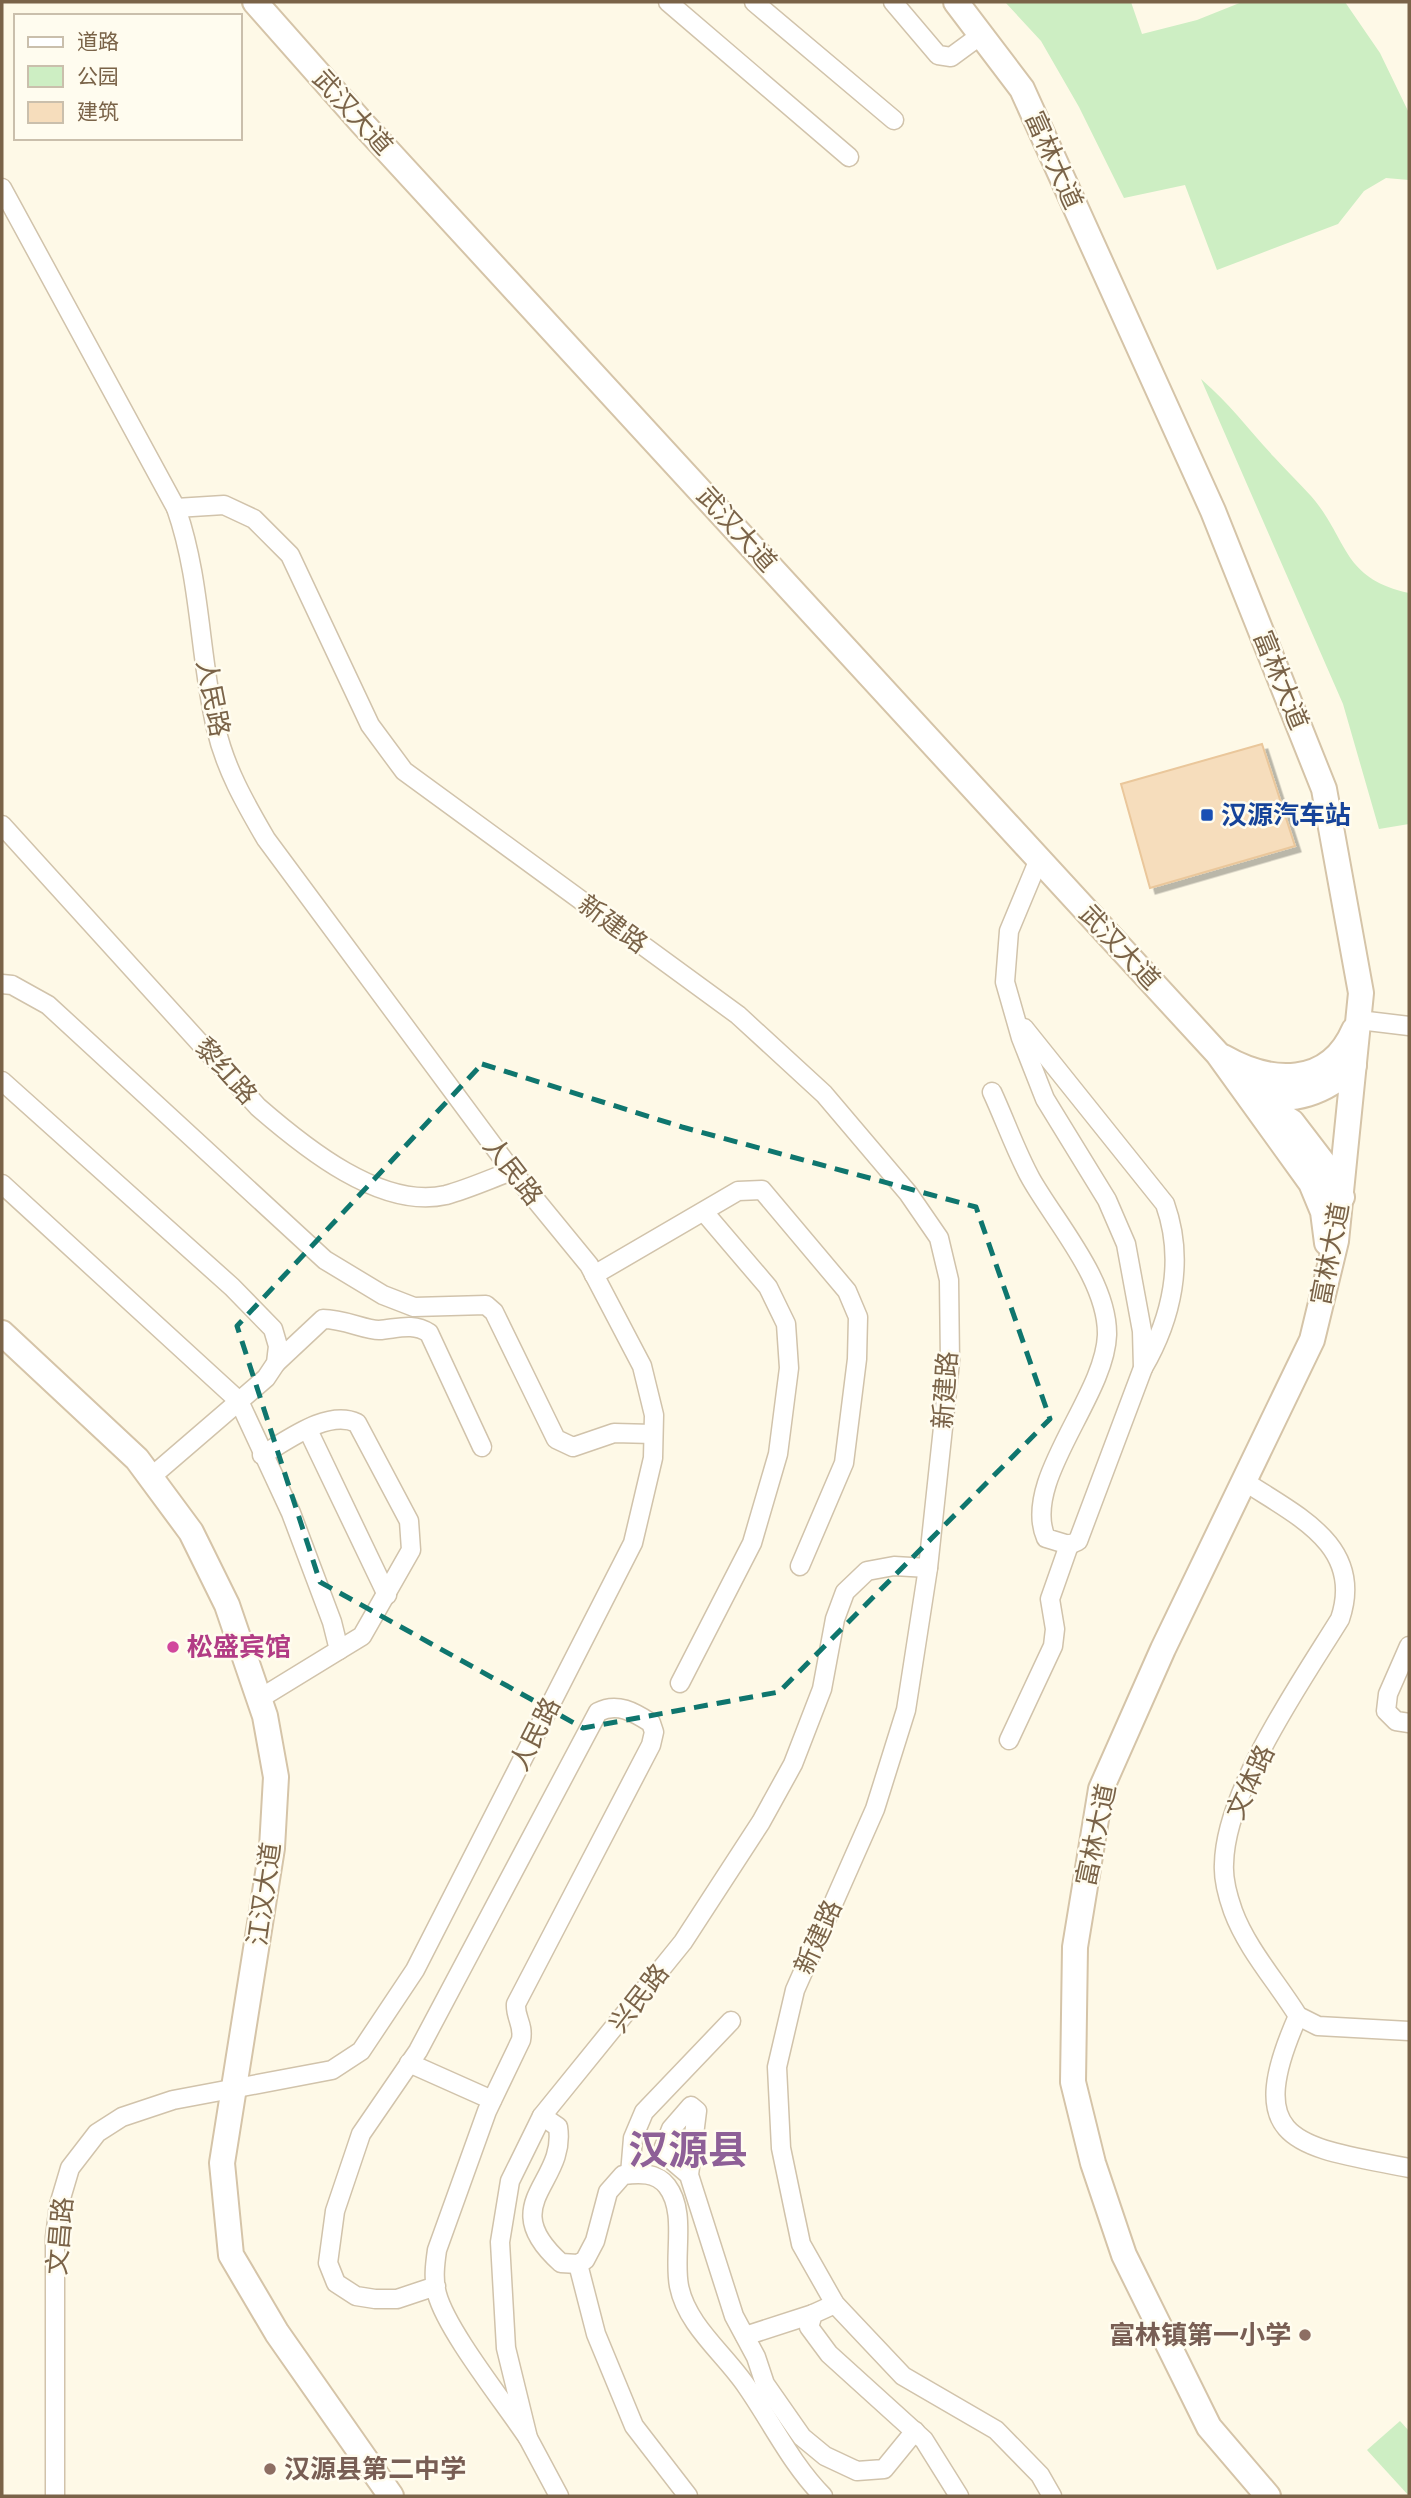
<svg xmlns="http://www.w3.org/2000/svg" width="1411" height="2498" viewBox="0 0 1411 2498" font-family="'Space Grotesk','Noto Sans SC',sans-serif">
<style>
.green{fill:#cdeec3}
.building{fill:#f6ddbc;stroke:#eac79b;stroke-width:2;filter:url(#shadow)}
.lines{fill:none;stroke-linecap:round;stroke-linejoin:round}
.minor-casing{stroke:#d1c3ab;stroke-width:21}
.secondary-casing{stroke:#d5c4a8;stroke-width:28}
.minor{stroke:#fff;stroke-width:18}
.secondary{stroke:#fff;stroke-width:24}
.marked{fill:none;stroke:#0f766e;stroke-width:5;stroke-dasharray:14 9;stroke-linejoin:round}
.transit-dot{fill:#1a4fb4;stroke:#fffcef;stroke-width:2.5}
.hotel-dot{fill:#d1479c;stroke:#fffcef;stroke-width:2.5}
.education-dot{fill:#8d6e63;stroke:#fffcef;stroke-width:2.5}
.labels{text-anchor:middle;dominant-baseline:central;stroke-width:5;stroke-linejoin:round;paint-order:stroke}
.street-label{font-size:26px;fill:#7a6348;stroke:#fffcef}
.transit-label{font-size:26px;font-weight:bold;fill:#164399;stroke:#fffcef;text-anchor:start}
.hotel-label{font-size:26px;font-weight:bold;fill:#b23c85;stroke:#fffcef;text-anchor:start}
.education-label{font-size:26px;font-weight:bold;fill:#785e54;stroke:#fffcef;text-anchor:end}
.town-label{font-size:40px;font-weight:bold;fill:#8e6097;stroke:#fffcef}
</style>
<defs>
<filter id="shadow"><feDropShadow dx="5.5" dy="5.5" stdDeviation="0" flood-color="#0004"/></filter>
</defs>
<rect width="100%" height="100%" fill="#fef9e7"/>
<!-- green -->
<g class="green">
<path d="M1005,2h126l11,32 55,-14 45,-18h103l35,51 29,60v67l-23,-2 -22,13 -26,33 -121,46 -32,-85 -61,13 -45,-91 -38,-66z"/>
<path d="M1201,379c28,24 48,51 73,78 12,13 25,26 37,39 38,44 30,82 98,97v231l-30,5 -36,-125z"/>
<path d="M1400,2421l9,10v65l-42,-46z"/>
</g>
<!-- building -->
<path class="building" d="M1262,744l33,102 -145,42 -29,-104z"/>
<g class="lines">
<defs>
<g id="minor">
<path d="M668,2l181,155"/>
<path d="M754,2l140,118"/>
<path d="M893,2l45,53 13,2 30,-22"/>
<path d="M2,188l174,320c25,71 23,147 40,220 9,40 29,75 50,111l246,332 77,94 53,101 12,49 -1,43 -20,85 -218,427 -54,81 -29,19 -159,30 -51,17 -25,16 -27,35 -11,37 -4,32v259"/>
<path d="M176,508l48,-3 30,14 36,36 80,170 34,46 334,244 86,79 84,99 31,45 10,42 1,82 -22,206 -22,142 -31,99 -80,181 -18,77 4,81 20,96 34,60 68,72 93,54 44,45 12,21"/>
<path d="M2,825l256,282c46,40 123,103 188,88 22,-6 44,-16 66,-24"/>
<path d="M2,984l10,1 36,20 277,255 58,35 31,12 72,-2 8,7 62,127 17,8 41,-14 39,1"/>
<path d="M1359,1020l50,6"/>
<path d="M1024,1028l141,176c20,56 7,114 -22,164"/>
<path d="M2,1081l230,206 41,42 5,17 -2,17 -10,15 -115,99"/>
<path d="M992,1092c13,28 24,60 39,87 25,44 77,102 76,156 -2,62 -86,146 -61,203l23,7 9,-4 65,-173 -1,-37 -16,-87 -19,-44 -62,-101 -24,-61 -16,-56 4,-51 30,-72"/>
<path d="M2,1184l237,217 52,112 41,109 7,28 -80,49"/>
<path d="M594,1275l144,-84 24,-1 85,101 11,26 -1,42 -13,104 -44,103"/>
<path d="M276,1363l47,-44c21,0 42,11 56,11 17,-1 34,-8 50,3l53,114"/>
<path d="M308,1430l79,165"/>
<path d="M262,1455c26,-15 66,-46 95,-32l52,98 2,29 -49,86 -23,14"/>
<path d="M1244,1481c51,34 121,64 96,138 -39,63 -115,172 -116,245 -1,15 4,33 9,47 14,38 44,71 65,105l20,10 91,5"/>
<path d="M1409,1646l-21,48 -2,17 10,10 13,2"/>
<path d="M680,1683l72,-140 26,-89 11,-86 -3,-44 -18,-37 -64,-75"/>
<path d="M1009,1740l44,-94 2,-17 -5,-30 19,-54"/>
<path d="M1298,2016c-58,130 2,130 111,152"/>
<path d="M409,2063l83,37"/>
<path d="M542,2116l16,11c9,57 -64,76 3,136l17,1 7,-4 10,-19 13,-49 15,-17c16,-2 33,-3 44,11 20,26 6,69 12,100 8,40 46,68 68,101 25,36 45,78 76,109"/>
<path d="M630,2174l3,-36 11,-26 87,-91"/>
<path d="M689,2175l-27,-23 9,-23 20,-23 6,5 -8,64 45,141 22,41 9,27 37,53 23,19 32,15 27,-2 31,-38"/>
<path d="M578,2264l18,70 38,92 54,70"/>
<path d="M436,2286l-39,13h-22l-19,-3 -20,-13 -8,-20 7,-52 26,-77 57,-83 180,-339c19,-10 36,0 53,11l3,9 -3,13 -135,259c-1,14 8,20 5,36l-34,71 -50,139c-2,14 -4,29 0,44 10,37 67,108 91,144"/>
<path d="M835,2304l-22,10 -4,13 20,27 95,86 35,56"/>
<path d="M745,2336l68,-22"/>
<path d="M559,2496l-31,-58 -22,-90 -6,-106 10,-61 32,-65 141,-174 78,-120 32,-58 29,-75 13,-70 10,-27 22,-21 27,-5 34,2"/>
</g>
<g id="secondary">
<path d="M255,2l107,121 856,931 93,129 12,29 4,31"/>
<path d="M956,2l66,87 191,422 111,278 37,204 -25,248 -24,99 -149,309 -62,140 -26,158 -2,135 20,81 31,92 85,172 59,69"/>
<path d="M1223,1057c47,27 106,31 131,-27"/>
<path d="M1255,1091c35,16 73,0 99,-26"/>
<path d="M1260,1102l32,20 36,47 14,28"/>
<path d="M2,1333l135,126 54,73 36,73 38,111 11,61 -4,71 -50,315 9,92 46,78 114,163"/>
</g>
</defs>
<!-- minor casing -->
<use href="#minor" class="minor-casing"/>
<!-- secondary casing -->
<use href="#secondary" class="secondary-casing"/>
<!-- minor -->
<use href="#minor" class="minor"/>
<!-- secondary -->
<use href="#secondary" class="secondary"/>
</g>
<!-- marked area -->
<path class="marked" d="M482,1064l200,63 294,80 74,212 -271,273 -196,36 -263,-146 -83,-256z"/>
<!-- markers -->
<rect class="transit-dot" x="1200" y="808" width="14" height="14" rx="3.5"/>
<circle class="hotel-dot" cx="173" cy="1647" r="7"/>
<g class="education-dot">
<circle cx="1305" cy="2335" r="7"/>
<circle cx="270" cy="2469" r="7"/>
</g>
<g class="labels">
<!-- street labels -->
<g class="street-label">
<text transform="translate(353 112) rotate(48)">武汉大道</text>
<text transform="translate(1054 160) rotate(66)">富林大道</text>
<text transform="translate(737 529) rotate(48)">武汉大道</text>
<text transform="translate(1281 680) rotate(68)">富林大道</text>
<text transform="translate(213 698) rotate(79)">人民路</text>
<text transform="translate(613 924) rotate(36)">新建路</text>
<text transform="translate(1120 947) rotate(47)">武汉大道</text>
<text transform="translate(226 1071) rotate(48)">黎红路</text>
<text transform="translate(513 1171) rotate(52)">人民路</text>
<text transform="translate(1330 1254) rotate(-79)">富林大道</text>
<text transform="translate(945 1390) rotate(-86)">新建路</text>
<text transform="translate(535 1734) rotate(-63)">人民路</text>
<text transform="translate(1250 1782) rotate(-65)">文体路</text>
<text transform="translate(1096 1835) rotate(-78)">富林大道</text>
<text transform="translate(264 1894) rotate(-82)">江汉大道</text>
<text transform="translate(818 1937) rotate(-66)">新建路</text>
<text transform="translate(639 1998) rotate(-52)">兴民路</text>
<text transform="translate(60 2236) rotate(-85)">文昌路</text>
</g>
<!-- transit labels -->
<g class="transit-label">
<text x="1221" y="815">汉源汽车站</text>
</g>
<!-- hotel labels -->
<g class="hotel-label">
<text x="187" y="1647">松盛宾馆</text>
</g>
<!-- education labels -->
<g class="education-label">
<text x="1291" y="2335">富林镇第一小学</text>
<text x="284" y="2469" text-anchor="start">汉源县第二中学</text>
</g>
<!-- town labels -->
<g class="town-label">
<text x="688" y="2150">汉源县</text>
</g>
</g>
<!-- border -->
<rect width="1411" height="2498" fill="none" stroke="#7a6348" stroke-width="7"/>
<!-- legend -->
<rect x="14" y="14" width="228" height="126" fill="#fffcef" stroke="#cabfac" stroke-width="2"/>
<rect x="28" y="37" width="35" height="10" fill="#ffffff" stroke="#cabfac" stroke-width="2"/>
<text x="77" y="49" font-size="21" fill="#7a6348">道路</text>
<rect x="28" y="66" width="35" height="21" fill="#cdeec3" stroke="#cabfac" stroke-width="2"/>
<text x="77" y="84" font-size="21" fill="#7a6348">公园</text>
<rect x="28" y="102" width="35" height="21" fill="#f6ddbc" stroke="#cabfac" stroke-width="2"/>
<text x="77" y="119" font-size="21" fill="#7a6348">建筑</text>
</svg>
